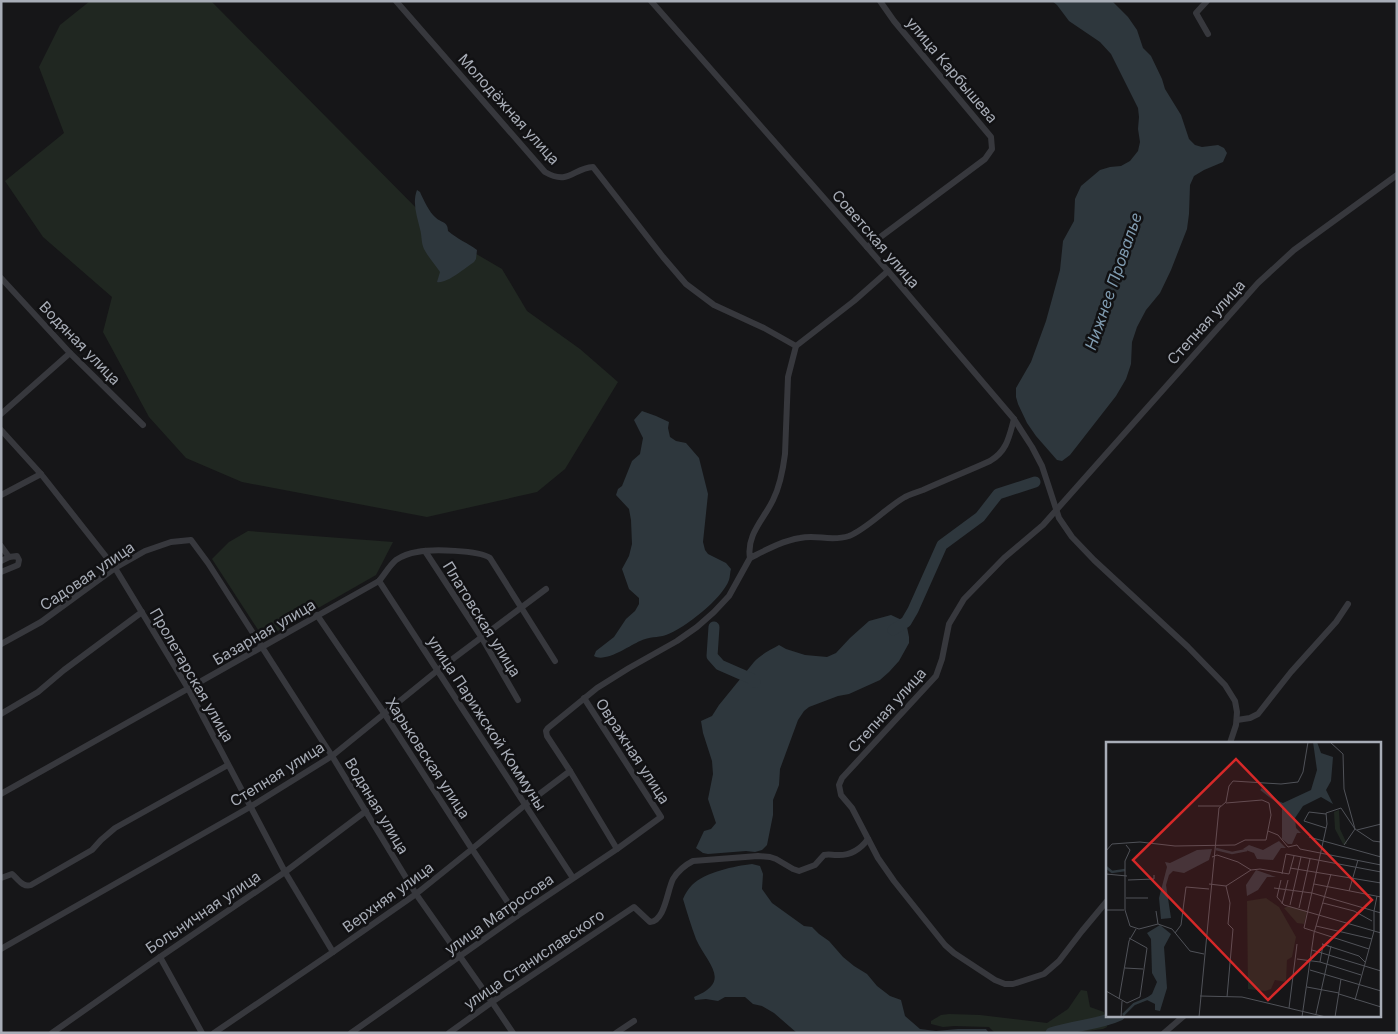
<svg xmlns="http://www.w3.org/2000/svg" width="1398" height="1034" viewBox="0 0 1398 1034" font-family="Inter,sans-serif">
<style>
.green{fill:#202721}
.water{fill:#2e373d}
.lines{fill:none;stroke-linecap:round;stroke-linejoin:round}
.river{stroke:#2e373d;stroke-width:11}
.minor{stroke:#37383d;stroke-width:6}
.labels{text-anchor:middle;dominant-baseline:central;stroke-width:5;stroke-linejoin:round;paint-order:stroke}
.street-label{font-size:15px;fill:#a8adb7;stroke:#111113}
.water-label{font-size:16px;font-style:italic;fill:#809cb1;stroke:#111113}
.inset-river{fill:none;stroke:#2e373d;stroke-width:2.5}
.inset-road{fill:none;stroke:#505258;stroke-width:1}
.view{fill:#d62828;fill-opacity:0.15;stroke:#d62828;stroke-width:2.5}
.inset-edge{fill:none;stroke:#a8adb7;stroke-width:2.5}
</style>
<rect width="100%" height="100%" fill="#161618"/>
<!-- green -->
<g class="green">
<path d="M90,1h121l231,233 60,35 25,42 53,38 38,33 -53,87 -28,23 -110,25 -185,-35 -56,-24 -37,-41 -46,-85 9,-35 -69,-60 -38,-56 59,-48 -25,-66 21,-42z"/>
<path d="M248,531l145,11 -17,33 -112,64 -52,-80 17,-17z"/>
<path d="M1081,990l6,1 3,16 14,5 3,15 -4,2 -30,4h-78l-6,-6 -35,-1 -11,1 -12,-3v-3l10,-6 8,-1 31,1 67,8 21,-14z"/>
</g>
<!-- water -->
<g class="water">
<path d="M1052,1h60l16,16 9,13 6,18 8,8 11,23 3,10 16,26 8,24 6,6 7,2 16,-2 6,3 3,5 -4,9 -19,8 -10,6 -4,9 -1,29 -2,15 -16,41 -11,23 -14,17 -9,17 -5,15 -1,22 -5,15 -10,17 -46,59 -8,6 -5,-1 -21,-24 -9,-13 -9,-19 -2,-7v-9l15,-26 15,-41 14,-51 3,-29 11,-20 1,-22 6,-13 19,-16 10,-3 11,-1 9,-5 8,-10 2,-9 -2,-13 1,-12 -1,-9 -27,-54 -11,-12 -31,-21 -12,-16z"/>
<path d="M417,190l3,2c3,7 10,21 15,25 6,6 13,4 13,14 9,8 20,12 29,19l-1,9 -2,3c-9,6 -27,22 -37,20l3,-10c-5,-8 -12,-15 -16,-23 -3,-7 -2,-13 -4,-20 -3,-13 -8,-26 -3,-39z"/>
<path d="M642,411l14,5 13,6 -1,6 2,9 6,4 10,2 13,15 9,36 -5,48 2,8 3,4 18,9 5,6c-1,3 -1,8 -2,11 -7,19 -44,48 -63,55 -9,3 -16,1 -26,6 -11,5 -35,22 -46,15l2,-5 18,-14 12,-18 9,-8 4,-7v-6l-10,-9 -7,-20 7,-13 3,-12 -1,-24 -2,-11 -13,-14 2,-6 4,-3 10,-25 8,-7 3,-16 -9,-18z"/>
<path d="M891,615l15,7 3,15v6l-10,18 -10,11 -9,8 -31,14 -11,2 -29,11 -5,4 -6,9 -18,49 -1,16 -6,15v15l-6,30 -5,5 -7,2 -9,-1 -38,3 -5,-1 -7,-5 8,-17 7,-2 5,-6 -8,-24 5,-25 -1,-13 -9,-28 -2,-12 11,-5 7,-11 35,-43c6,-7 16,-12 25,-17l7,4 19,6 22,2 9,-4 14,-15 19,-17z"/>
<path d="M752,864l8,2 3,8 -1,15 10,14 32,23 8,1 7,7 10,7 14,16 11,9 13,8 10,12 13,10 11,4 4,16 15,13 16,2 22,-2h28l3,4h-192l-23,-20 -12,-7 -9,-2 -8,-7h-20l-7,4 -12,-2 -11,1 -1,-3c39,-16 13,-33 2,-58 -5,-13 -9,-27 -13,-40 2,-5 5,-10 9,-14 13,-13 43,-19 60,-21z"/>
</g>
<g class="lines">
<!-- river -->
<g class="river">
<path d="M714,627l-2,29 8,9 32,14 3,3"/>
<path d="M893,630l13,-8 7,-12 29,-65 38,-28 18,-23 37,-12"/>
<path d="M1051,1033c23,-8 48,-8 69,-18"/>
</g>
<!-- minor -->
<g class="minor">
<path d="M396,1l149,171c24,14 28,-4 48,-5l70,90 23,27 28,21 50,23 32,18"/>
<path d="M651,1l237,270 126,148 18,28 10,19 17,52 13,19 22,23 94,87 37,38 10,16 2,11 -1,13 -6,18"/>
<path d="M1207,1l-11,12 12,21"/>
<path d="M867,247l118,-88 7,-10 -1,-12 -97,-116 -14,-20"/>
<path d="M888,271l-34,30 -58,45 -8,31 -3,77c-2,16 -5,32 -12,46 -9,19 -27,35 -23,58 16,-8 32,-17 50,-20 17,-4 30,4 49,-2 18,-7 38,-29 56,-39 6,-3 12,-5 18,-7 22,-10 45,-19 67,-29 17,-10 19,-24 24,-42"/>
<path d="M1,278l69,75 73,72"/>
<path d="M1,414l69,-61"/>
<path d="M1,430l40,44 74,94 74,122 96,182 48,80"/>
<path d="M1,495l40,-21"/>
<path d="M1,546l8,11"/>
<path d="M425,551l57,87 36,62"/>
<path d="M1,561l8,-4 8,-1 2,4 -1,5 -17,7"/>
<path d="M379,581l194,297"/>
<path d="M317,615l67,98 88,136 45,67"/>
<path d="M1,644l40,-22 74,-54 30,-17 26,-9 20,-2 17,23 124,193 84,138 76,108 21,31"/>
<path d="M1,714l37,-22 26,-22 78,-58"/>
<path d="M1237,720l13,-2 8,-4 33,-42 45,-50 12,-18"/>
<path d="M1,794l378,-213c6,-7 10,-15 17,-21 6,-4 14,-7 21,-8 15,-3 62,-2 73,6l65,103"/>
<path d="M617,849l-47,-78 -23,-35 -1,-5 2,-3 49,-40 32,-20 48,-27 20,-14 17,-15 15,-16 21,-38"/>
<path d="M1,878l11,-4c6,5 11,14 19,11l61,-35 9,-10 14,-12 113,-63"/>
<path d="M1107,901l-25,30 -23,30 -8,7 -7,6 -31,10h-8l-10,-4 -41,-27 -9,-8 -51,-64 -16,-23 -26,-50 -11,-13 -2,-10 3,-7 94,-102 6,-17 7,-35 15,-25 40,-41 39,-33 215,-242 36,-33 103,-75"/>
<path d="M1,949l249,-142 82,-51 106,-86 108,-81"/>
<path d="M160,957l42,76"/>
<path d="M52,1033l108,-76 125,-85 81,-61"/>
<path d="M214,1033l119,-81 83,-58 56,-45 53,-44 45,-34"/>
<path d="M351,1033l166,-117 100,-67 44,-32 -77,-119"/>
<path d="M449,1033l43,-31 142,-95 16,15c15,-1 17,-31 23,-43 5,-8 12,-14 20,-18l65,-5 12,1 6,2 17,10 6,2 16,-6 9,-10c5,-1 8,0 12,0 14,1 24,-5 32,-16"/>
<path d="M616,1033l18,-12"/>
<path d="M1164,1033l21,-18"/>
</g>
</g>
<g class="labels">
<!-- street labels -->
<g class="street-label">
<text transform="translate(952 70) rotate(50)">улица Карбышева</text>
<text transform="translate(509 109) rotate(48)">Молодёжная улица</text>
<text transform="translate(876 239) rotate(49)">Советская улица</text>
<text transform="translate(1206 322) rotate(-48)">Степная улица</text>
<text transform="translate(80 343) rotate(46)">Водяная улица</text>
<text transform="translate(87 576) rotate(-34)">Садовая улица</text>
<text transform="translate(482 619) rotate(58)">Платовская улица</text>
<text transform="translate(264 632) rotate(-30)">Базарная улица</text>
<text transform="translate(192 675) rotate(60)">Пролетарская улица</text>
<text transform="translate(887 710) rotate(-48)">Степная улица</text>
<text transform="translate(487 723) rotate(57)">улица Парижской Коммуны</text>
<text transform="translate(633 751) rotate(57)">Овражная улица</text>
<text transform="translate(428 758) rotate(57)">Харьковская улица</text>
<text transform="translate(277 774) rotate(-32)">Степная улица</text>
<text transform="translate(377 806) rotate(59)">Водяная улица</text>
<text transform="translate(388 897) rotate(-36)">Верхняя улица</text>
<text transform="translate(203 912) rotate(-34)">Больничная улица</text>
<text transform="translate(499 914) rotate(-35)">улица Матросова</text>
<text transform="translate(534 959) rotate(-34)">улица Станиславского</text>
</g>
<!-- water labels -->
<g class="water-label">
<text transform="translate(1113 281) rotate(-71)">Нижнее Провалье</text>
</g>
</g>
<!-- overview -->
<g transform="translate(1106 742)">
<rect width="275" height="275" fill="#161618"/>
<path d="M233,68l1,19 7,15h-4l-8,-15 -1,-17zM160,156l13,9 17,30 -4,20 -5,3 -1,22 -11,-2 -4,9 -6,2 -17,-2 -1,-88zM183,164l18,5 -3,13 -7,-1 -13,-15z" fill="#202721"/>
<path d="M207,0h4l4,11 12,4 -2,24 -5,9 7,14 -12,-7 -18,9 -8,12 1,10 5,5h-4l-5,11h-4l-6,-5v-31l-6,-8 7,3 28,-13 6,-20zM173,99l7,7h-5l-8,12 -16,-1 -3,-6 -11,-4 6,-4 14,5zM106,107l-3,11 -25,13 -11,-2 -4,4 -3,10 5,33 -10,1 -2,-21 8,-31 -2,-5 5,1 27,-13zM150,128l20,7h-9l-9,13 -11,6 -1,-11zM54,183l11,9 -7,13 3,41 -7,23 -5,-1v-6l-10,-5 7,-5 5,-12 -5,-9 -1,-34 -4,-6z" fill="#2e373d"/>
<path class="inset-river" d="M155,47l18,14M110,107l16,4 15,-3M0,125l6,5 13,-2M17,273l11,-11 15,-6"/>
<path class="inset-road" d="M224,0l13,12 1,35 11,40 18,12 8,1M92,64h23M220,72l-17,-2 -5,9 22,7M251,88l24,-6M162,89l10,4 10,12 9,-2 3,4 81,16M203,95l72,20M20,103l4,5 -5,11v49l5,16 9,3 19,-5 -2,-13M238,103l11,-16 -14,-21 -15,5 1,11 -23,104 65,21M0,109l6,-7 28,-2 35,4 60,-1 10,-5h21l5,-25 -2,-12 -7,-3 -36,3M184,126l91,15M145,128l9,-1 29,5 5,-18M0,132l21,2M176,132l4,-20 95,18M22,138l26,-1v-4M175,138l-4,17 7,8 97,28M103,142l17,2 25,-16 -13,-8 -21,-7 -5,2M208,142l67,13M120,144l4,17 -2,21 5,5 -6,68M168,146l38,5 69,20M243,149l9,-31M20,156h22M217,161l31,8 18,10M176,162l6,-24M184,163l11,-48M193,166l11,-49M0,168h18M268,169l3,-15M52,182l14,5 18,22 14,3M210,184l56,13M69,191l6,-8 5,-38 23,2M223,204l-7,-2 37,12 6,6M206,208l69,21M191,217l23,3 41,13M214,220l3,-17M19,226l18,1M204,228l71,21M201,245l32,6M0,249l21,12 13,-6 7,-49 -18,-10M233,252l42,13M94,254l42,1 84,20M13,257l10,-58 7,-12M249,258l19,-69v-20M183,266l8,-64M210,272l15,-68M15,275l1,-16M93,275l20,-209 7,-6 3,-16 4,-5 48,3 17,-2 5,-10 5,-30M196,275l12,-84 17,-59M229,275l6,-38"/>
<path class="view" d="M130,17l136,141 -104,100 -135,-140z"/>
<rect width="275" height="275" class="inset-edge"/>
</g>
<!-- border -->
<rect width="1398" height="1034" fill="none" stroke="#a8adb7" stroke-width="5"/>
</svg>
